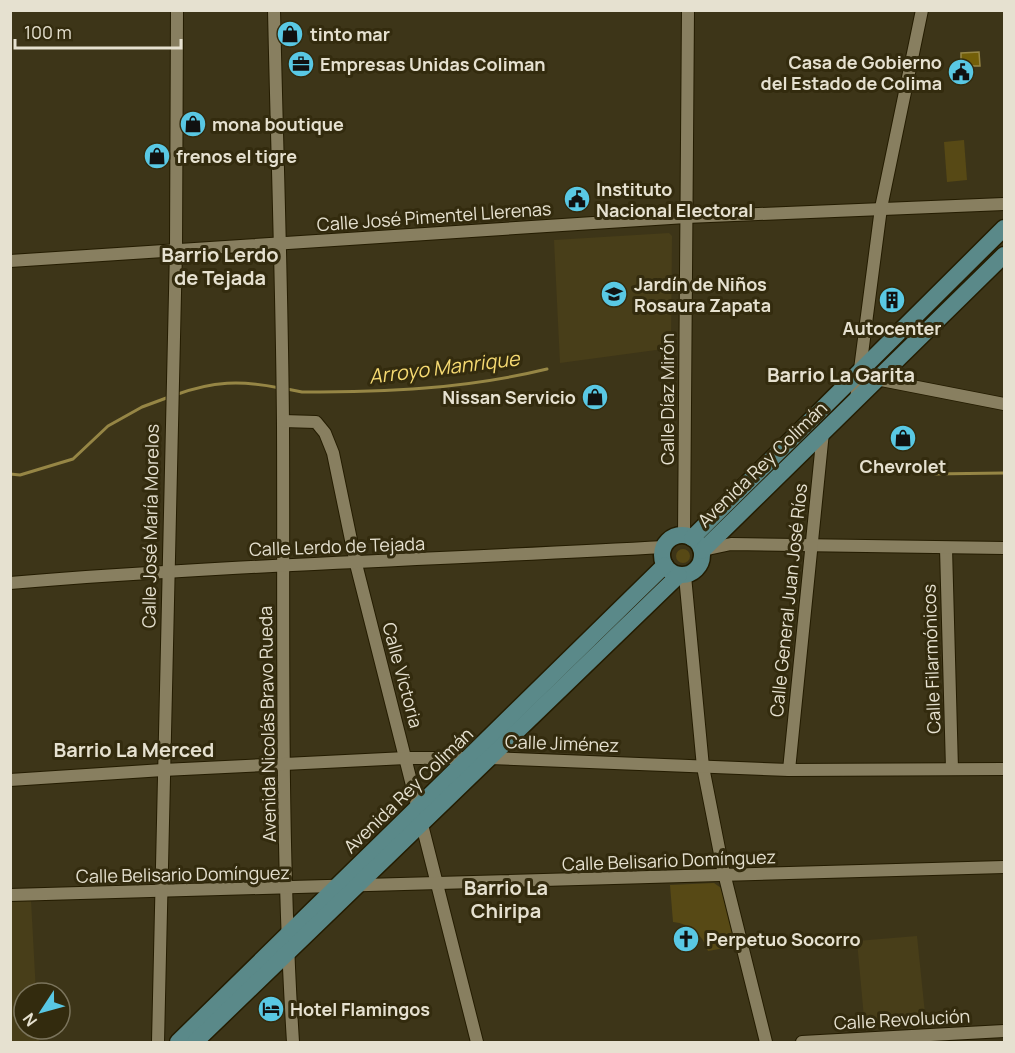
<svg xmlns="http://www.w3.org/2000/svg" width="1015" height="1053" viewBox="0 0 1015 1053" font-family="Manrope,sans-serif">
<style>
.built{fill:#483e19}
.green{fill:#574915}
.water{fill:#735f09;stroke:#968645;stroke-width:1.5}
.lines{fill:none;stroke-linecap:round;stroke-linejoin:round}
.stream{stroke:#968645;stroke-width:3}
.minor-casing{stroke:#241c01;stroke-width:14}
.major-casing{stroke:#241c01;stroke-width:19}
.minor{stroke:#887f60;stroke-width:12}
.major{stroke:#5a8989;stroke-width:16}
.labels{text-anchor:middle;dominant-baseline:central;stroke-width:6;stroke-linejoin:round;paint-order:stroke}
.poi-label{font-size:18px;font-weight:bold;fill:#e6e1d0;stroke:#332b0e;text-anchor:start}
.street-label{font-size:18px;fill:#e6e1d0;stroke:#332b0e}
.neighbourhood-label{font-size:20px;font-weight:bold;fill:#e6e1d0;stroke:#332b0e}
.water-label{font-size:20px;font-style:italic;fill:#f6da72;stroke:#332b0e}
</style>
<rect width="100%" height="100%" fill="#3d3518"/>
<!-- built -->
<g class="built">
<path d="M669,233l3,3 -1,112 -111,15 -6,-123z"/>
<path d="M31,900l5,93h-12v36h14l1,13h-28v-141z"/>
<path d="M917,936l9,87 -61,6 -8,-88z"/>
</g>
<!-- green -->
<g class="green">
<path d="M964,140l3,40 -20,2 -3,-40z"/>
<circle cx="683" cy="556" r="7"/>
<path d="M714,883l7,5 15,58 -28,5c-6,-17 -17,-27 -35,-29l-3,-37z"/>
</g>
<!-- water -->
<path class="water" d="M979,52l1,14h-19v-13z"/>
<g class="lines">
<!-- stream -->
<g class="stream">
<path d="M287,389l15,3c84,0 163,-3 245,-23"/>
<path d="M175,395c38,-14 66,-15 105,-7"/>
<path d="M10,474l10,1 53,-16 35,-33 34,-19 27,-10"/>
<path d="M932,474l72,-1"/>
</g>
<defs>
<g id="minor">
<path d="M274,10c3,139 8,277 9,415 1,206 -3,412 10,617"/>
<path d="M10,261l676,-44 318,-13"/>
<path d="M871,378l133,26"/>
<path d="M856,400l25,-192 41,-198"/>
<path d="M283,421l33,1 9,11 8,20 23,111 121,478"/>
<path d="M684,536l4,-526"/>
<path d="M946,548l6,221"/>
<path d="M703,550l28,-6 273,4"/>
<path d="M685,576l18,191 20,102 43,173"/>
<path d="M10,583c218,-18 436,-24 654,-36"/>
<path d="M789,770l34,-338"/>
<path d="M10,780l153,-10 243,-12h84l299,12 215,-1"/>
<path d="M10,895l994,-28"/>
<path d="M158,1042l18,-793 1,-239"/>
<path d="M802,1042l202,-11"/>
</g>
<g id="major">
<circle cx="682" cy="555" r="20"/>
<path d="M692,538l312,-310"/>
<path d="M702,551l302,-296"/>
<path d="M178,1042l487,-477"/>
<path d="M195,1042l484,-467"/>
</g>
</defs>
<!-- minor casing -->
<use href="#minor" class="minor-casing"/>
<!-- major casing -->
<use href="#major" class="major-casing"/>
<!-- minor -->
<use href="#minor" class="minor"/>
<!-- major -->
<use href="#major" class="major"/>
</g>
<!-- icons -->
<defs>
<symbol id="shop-disc" viewBox="-11 -11 22 22"><circle r="9.5" fill="#59c8e4" stroke="#332b0e"/><path d="M-5-2.5h2.3a2.7 3.5 0 0 1 5.4 0H5L5.5 6h-11ZM-1.5-2.5h3a1.5 2.3 0 0 0-3 0Z" fill="#111"/></symbol>
<symbol id="office-disc" viewBox="-11 -11 22 22"><circle r="9.5" fill="#59c8e4" stroke="#332b0e"/><path d="M-6-3h4V-5.5h4V-3h4V5H-6ZM-1-4.5V-3h2v-1.5ZM-6 0V1H6V0Z" fill="#111"/></symbol>
<symbol id="civic-disc" viewBox="-11 -11 22 22"><circle r="9.5" fill="#59c8e4" stroke="#332b0e"/><path d="M-.6-6.5H3V-4.5H.6V-3L4-1V1h2V6H-6V1h2V-1L-.6-3ZM-1.2 2.5V6h2.4V2.5Z" fill="#111"/></symbol>
<symbol id="school-disc" viewBox="-11 -11 22 22"><circle r="9.5" fill="#59c8e4" stroke="#332b0e"/><path d="M0-5L7-2L0 1L-7-2ZM-4 1L0 2.5L4 1V4Q0 6-4 4Z" fill="#111"/></symbol>
<symbol id="building-disc" viewBox="-11 -11 22 22"><circle r="9.5" fill="#59c8e4" stroke="#332b0e"/><path d="M-4-6H4V6H1V3H-1V6H-4ZM-2.5-4.3h1.7v1.8h-1.7ZM.8-4.3h1.7v1.8H.8ZM-2.5-1h1.7V.8h-1.7ZM.8-1h1.7V.8H.8Z" fill="#111"/></symbol>
<symbol id="church-disc" viewBox="-11 -11 22 22"><circle r="9.5" fill="#59c8e4" stroke="#332b0e"/><path d="M-1.2-6h2.4v3.5h3.3v2.4h-3.3V6h-2.4V-.1h-3.3v-2.4h3.3Z" fill="#111"/></symbol>
<symbol id="hotel-disc" viewBox="-11 -11 22 22"><circle r="9.5" fill="#59c8e4" stroke="#332b0e"/><path d="M-6-4.5h1.5V1H6V5H4.5V3h-9V5H-6ZM-4 0a1.8 1.8 0 1 1 3.6 0ZM.5 0V-2.5h3Q6-2.5 6 0Z" fill="#111"/></symbol>
</defs>
<g fill-rule="evenodd">
<use href="#shop-disc" x="275" y="19" width="30" height="30"/>
<use href="#office-disc" x="286" y="49" width="30" height="30"/>
<use href="#civic-disc" x="946" y="57" width="30" height="30"/>
<use href="#shop-disc" x="178" y="109" width="30" height="30"/>
<use href="#shop-disc" x="142" y="141" width="30" height="30"/>
<use href="#civic-disc" x="562" y="184" width="30" height="30"/>
<use href="#school-disc" x="599" y="279" width="30" height="30"/>
<use href="#building-disc" x="877" y="285" width="30" height="30"/>
<use href="#shop-disc" x="580" y="382" width="30" height="30"/>
<use href="#shop-disc" x="888" y="423" width="30" height="30"/>
<use href="#church-disc" x="671" y="924" width="30" height="30"/>
<use href="#hotel-disc" x="256" y="994" width="30" height="30"/>
</g>
<g class="labels">
<!-- poi labels -->
<g class="poi-label">
<text x="310" y="34">tinto mar</text>
<text x="942" y="62" text-anchor="end">Casa de Gobierno<tspan x="942" dy="21">del Estado de Colima</tspan></text>
<text x="320" y="64">Empresas Unidas Coliman</text>
<text x="212" y="124">mona boutique</text>
<text x="176" y="156">frenos el tigre</text>
<text x="596" y="189">Instituto<tspan x="596" dy="21">Nacional Electoral</tspan></text>
<text x="634" y="284">Jardín de Niños<tspan x="634" dy="21">Rosaura Zapata</tspan></text>
<text x="892" y="328" text-anchor="middle">Autocenter</text>
<text x="576" y="397" text-anchor="end">Nissan Servicio</text>
<text x="903" y="466" text-anchor="middle">Chevrolet</text>
<text x="706" y="939">Perpetuo Socorro</text>
<text x="290" y="1009">Hotel Flamingos</text>
</g>
<!-- street labels -->
<g class="street-label">
<text transform="translate(434 216) rotate(-4)">Calle José Pimentel Llerenas</text>
<text transform="translate(667 399) rotate(-90)">Calle Díaz Mirón</text>
<text transform="translate(762 464) rotate(-44)">Avenida Rey Colimán</text>
<text transform="translate(150 526) rotate(-89)">Calle José María Morelos</text>
<text transform="translate(337 546) rotate(-2)">Calle Lerdo de Tejada</text>
<text transform="translate(788 600) rotate(-84)">Calle General Juan José Ríos</text>
<text transform="translate(931 659) rotate(-92)">Calle Filarmónicos</text>
<text transform="translate(403 675) rotate(75)">Calle Victoria</text>
<text transform="translate(267 724) rotate(-91)">Avenida Nicolás Bravo Rueda</text>
<text transform="translate(562 743) rotate(2)">Calle Jiménez</text>
<text transform="translate(408 790) rotate(-44)">Avenida Rey Colimán</text>
<text transform="translate(669 860) rotate(-2)">Calle Belisario Domínguez</text>
<text transform="translate(183 874) rotate(-1)">Calle Belisario Domínguez</text>
<text transform="translate(902 1019) rotate(-3)">Calle Revolución</text>
</g>
<!-- neighbourhood labels -->
<g class="neighbourhood-label">
<text x="220" y="254">Barrio Lerdo<tspan x="220" dy="23">de Tejada</tspan></text>
<text x="841" y="374">Barrio La Garita</text>
<text x="134" y="749">Barrio La Merced</text>
<text x="506" y="887">Barrio La<tspan x="506" dy="23">Chiripa</tspan></text>
</g>
<!-- water labels -->
<g class="water-label">
<text transform="translate(444 367) rotate(-7)">Arroyo Manrique</text>
</g>
</g>
<!-- border -->
<rect width="1015" height="1053" fill="none" stroke="#e6e1d0" stroke-width="24"/>
<!-- north arrow -->
<g transform="translate(42 1011) rotate(234)"><circle r="28" fill="#332b0e" stroke="#7b745c" stroke-width="1.5"/>
<path d="M0-4.5L10 22L0 15L-10 22Z" fill="#59c8e4"/>
<text y="-9" font-size="16" font-weight="bold" text-anchor="middle" fill="#e6e1d0">N</text>
</g>
<!-- scale -->
<path d="M15 39v9h166v-9" fill="none" stroke="#e6e1d0" stroke-width="3"/>
<text x="24" y="39" font-size="18" fill="#e6e1d0" stroke="#332b0e" stroke-width="4.5" paint-order="stroke">100 m</text>
</svg>
